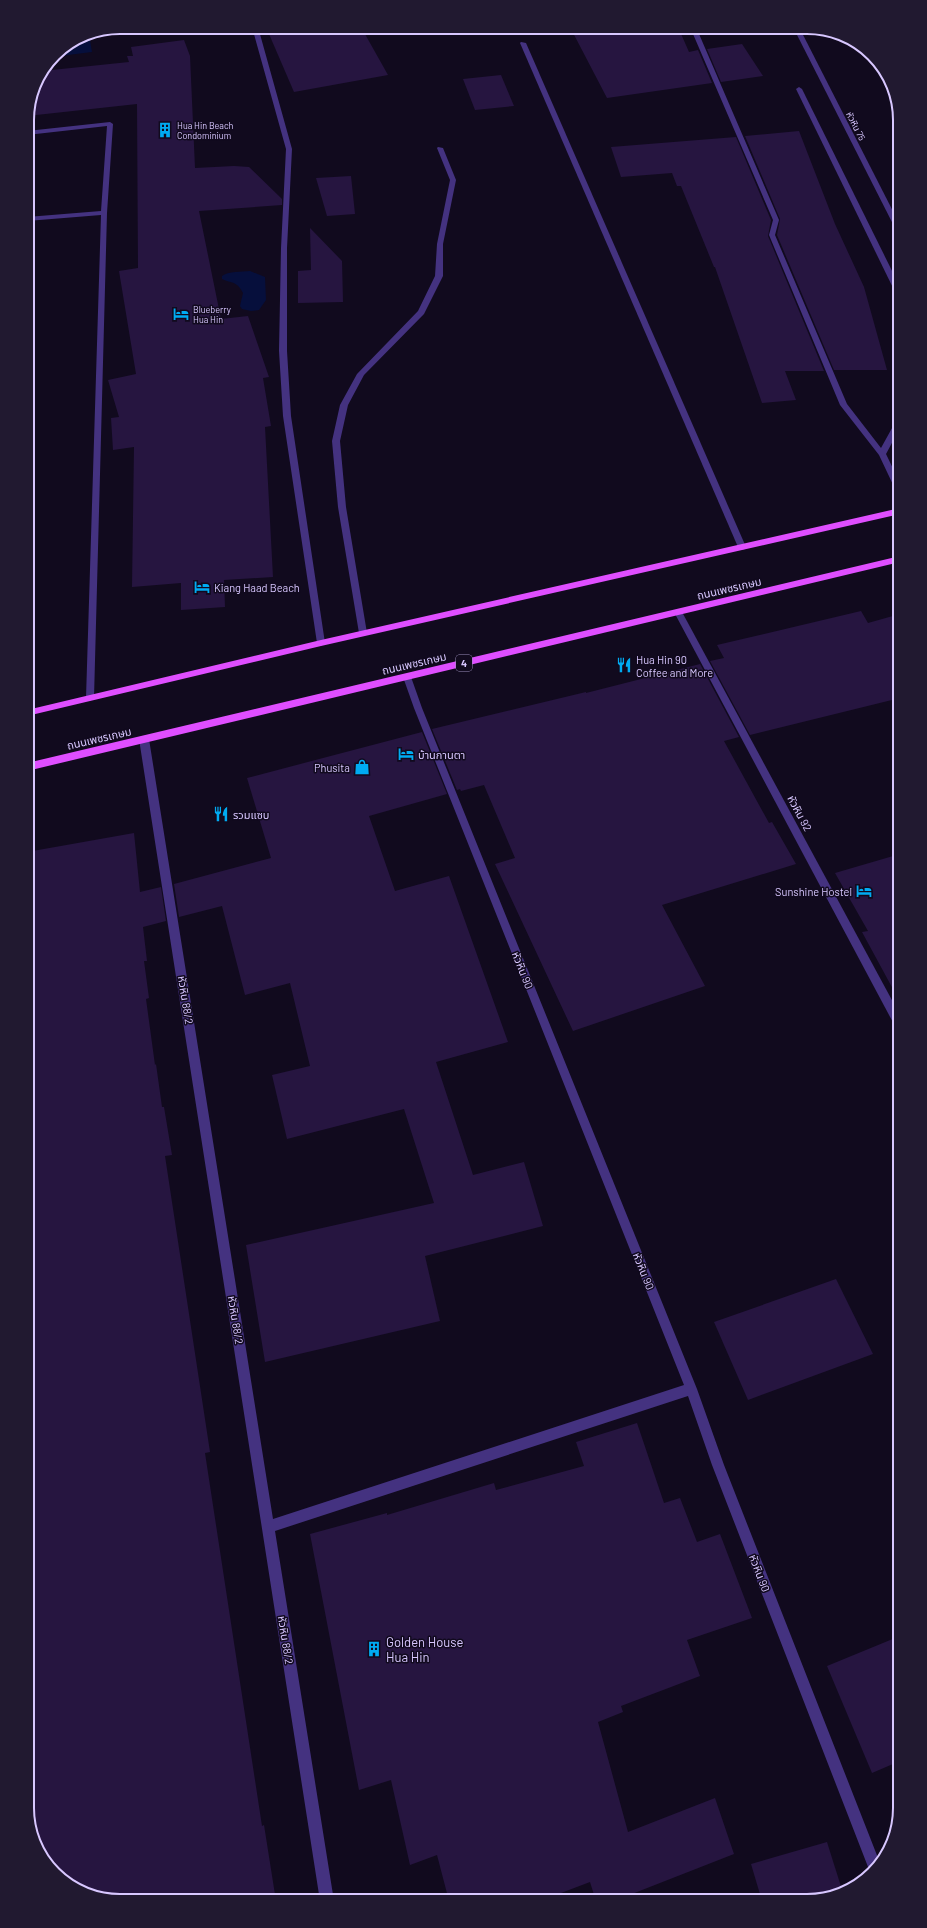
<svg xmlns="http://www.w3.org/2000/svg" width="927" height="1928" viewBox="0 0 927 1928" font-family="Barlow,'Noto Sans Thai',sans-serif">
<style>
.water{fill:#060f3c}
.building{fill:#261540}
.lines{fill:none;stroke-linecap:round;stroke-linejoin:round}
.minor{fill:#443280;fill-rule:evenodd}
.major{fill:#df4eff;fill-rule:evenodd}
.labels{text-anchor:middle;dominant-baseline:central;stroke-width:3;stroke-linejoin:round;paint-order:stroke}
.far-poi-label{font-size:9px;fill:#d8c7ff;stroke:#110a1e;text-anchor:start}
.far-street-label{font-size:9px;fill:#d8c7ff;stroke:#110a1e}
.shield{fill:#110a1e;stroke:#9c8ebc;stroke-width:1}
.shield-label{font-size:10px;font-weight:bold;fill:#d8c7ff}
.poi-label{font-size:11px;fill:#d8c7ff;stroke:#110a1e;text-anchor:start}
.street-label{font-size:11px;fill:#d8c7ff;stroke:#110a1e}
.near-poi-label{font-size:13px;fill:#d8c7ff;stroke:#110a1e;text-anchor:start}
.rim{fill:none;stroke:#d8c7ff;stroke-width:2}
</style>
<rect width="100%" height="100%" fill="#110a1e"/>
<!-- water -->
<g class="water">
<path d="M89,34l3,18 -40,5 31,-22z"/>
<path d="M250,271l15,6 1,23 -7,10 -8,1 -9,-2 -2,-3 3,-13c-7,-13 -11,-9 -21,-14v-3c6,-5 20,-4 28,-5z"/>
</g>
<!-- building -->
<g class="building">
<path d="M266,27h95l27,48 -94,17z"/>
<path d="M570,27h108l11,25 9,-2 14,33 -105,15z"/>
<path d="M184,40l6,16 5,112 39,-2 15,1 33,32v6l-83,6 22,108 27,-3 21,61 -6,1 8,48 -6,1 8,150 -49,3 1,27 -44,3v-27l-49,4 2,-140 -21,3 -2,-32 8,-1 -11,-37 28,-6 -17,-103 19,-3 -1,-164 -110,12v-2l9,-35 6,-8 87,-9 -2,-6h6l-2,-9z"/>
<path d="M742,44l21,32 -42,6 -14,-33z"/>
<path d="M501,75l13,31 -39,4 -12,-31z"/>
<path d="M799,131l36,93 29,63 23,83h-53l-57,-135 3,-16 -35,-83z"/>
<path d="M736,137l35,83 -3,16 56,135h-39l11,29 -34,3 -47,-136h-1l-33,-81h-4l-5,-13 -51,4 -10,-30z"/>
<path d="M351,176l4,38 -28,2 -11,-38z"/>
<path d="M310,228l32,33 1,41 -45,1v-32l13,-1z"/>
<path d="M861,611l7,12 32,-9v84l-150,37 -40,-74 14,-3 -7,-13z"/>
<path d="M700,664l39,73 -15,4 45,82 3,-1 24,42 -134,41 43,81 -132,45 -78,-167 20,-6 -31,-73 -23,6 -1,-2 -3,1 -25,-61 154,-37v1z"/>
<path d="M422,732l25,62 -78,22 26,75 54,-15 59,166 -72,20 37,113 51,-13 19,64 -118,30 15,65 -175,41 -19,-117 188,-42 -30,-94 -117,30 -15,-64 38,-9 -20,-83 -45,12 -23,-89 -43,11 -5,-33 97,-26 -24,-80z"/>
<path d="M134,833l6,59 21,-5 5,34 -23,6 4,34h-3l5,37 -3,1 9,66 1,-1 6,43h2l8,48 -7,1 45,296 -5,1 57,373 2,-1 12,76h-162l-46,-16 -34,-42 -3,-14 -4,-55v-922z"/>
<path d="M900,854v148l-38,-70 6,-1 -33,-58z"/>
<path d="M836,1279l37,75 -125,46 -34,-78z"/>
<path d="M637,1423l27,80 16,-5 17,44 23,-8 32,84 -65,22 13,36 -79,30 2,6 -25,10 30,110 87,-34 19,56 -120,47h-18l-6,-19 -50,19h-91l-12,-46 -27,10 -19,-85 -32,10 -49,-256 77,-21v2l107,-32 2,7 88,-24 -8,-24z"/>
<path d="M900,1636v125l-28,12 -45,-107z"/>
<path d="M827,1842l16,51 -36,8h-45l-11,-37z"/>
</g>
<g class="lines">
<!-- minor -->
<g class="minor">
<path d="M252,27h6l34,122 -5,99v103l4,65 34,227 -4,3 -4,-3 -34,-227 -4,-65 2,-103 5,-99z"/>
<path d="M690,27h6l83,193 -4,15 72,169 34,44 16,-29 3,-1v10l-14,26 14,29v11l-4,-3 -17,-36 -39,-50 -71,-170 4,-15z"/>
<path d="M793,27h6l101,198v9l-3,-2z"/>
<path d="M521,42l5,1 220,504 -1,2 -3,1 -4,-3 -218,-504z"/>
<path d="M799,87l3,2 98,198v9l-4,-2 -100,-205z"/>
<path d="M110,122l3,2 -6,89 -13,485 -4,3 -4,-3 15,-483 -74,6v-4l74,-6 6,-85 -80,9v-4z"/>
<path d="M438,147l5,1 13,32 -13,64v32l-19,38 -60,61 -16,30 -8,36 6,66 21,126 -4,3 -4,-3 -21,-126 -6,-66 8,-36 17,-31 61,-63 17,-35 2,-32 13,-64 -13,-32z"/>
<path d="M678,609l4,3 218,403v15l-4,-2 -222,-416z"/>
<path d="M407,674l4,3 11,31 275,681 27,76 156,398 -10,9 -158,-407 -24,-69 -413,135 59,370h-14l-181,-1162 2,-3h6l2,3 124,780 411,-134 -270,-677 -11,-31z"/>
</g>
<!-- major -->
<g class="major">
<path d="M900,508v6l-579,132 -294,70v-6l294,-70z"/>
<path d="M900,556v6l-873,209v-8z"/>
</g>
</g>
<!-- icons -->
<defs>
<symbol id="building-bare" viewBox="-9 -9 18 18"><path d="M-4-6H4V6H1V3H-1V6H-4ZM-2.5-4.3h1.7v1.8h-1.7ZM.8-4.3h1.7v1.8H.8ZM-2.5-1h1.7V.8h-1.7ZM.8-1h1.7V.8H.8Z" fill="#00abf2" stroke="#110a1e" stroke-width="2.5" paint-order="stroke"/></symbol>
<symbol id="hotel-bare" viewBox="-9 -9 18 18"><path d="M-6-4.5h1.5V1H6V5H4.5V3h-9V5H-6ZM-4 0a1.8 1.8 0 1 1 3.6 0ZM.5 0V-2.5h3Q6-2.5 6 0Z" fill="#00abf2" stroke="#110a1e" stroke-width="2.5" paint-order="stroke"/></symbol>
<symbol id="restaurant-bare" viewBox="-9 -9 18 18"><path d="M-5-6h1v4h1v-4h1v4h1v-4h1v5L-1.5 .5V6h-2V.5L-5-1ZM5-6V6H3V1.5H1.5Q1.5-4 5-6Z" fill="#00abf2" stroke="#110a1e" stroke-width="2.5" paint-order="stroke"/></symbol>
<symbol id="shop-bare" viewBox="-9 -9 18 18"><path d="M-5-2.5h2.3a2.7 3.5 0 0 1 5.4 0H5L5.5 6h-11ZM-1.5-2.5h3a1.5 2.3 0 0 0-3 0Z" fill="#00abf2" stroke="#110a1e" stroke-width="2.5" paint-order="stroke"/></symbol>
</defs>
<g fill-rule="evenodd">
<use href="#building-bare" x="154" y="119" width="22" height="22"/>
<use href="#hotel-bare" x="170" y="303" width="22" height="22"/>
<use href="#hotel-bare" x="191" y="576" width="22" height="22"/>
<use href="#restaurant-bare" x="613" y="654" width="22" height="22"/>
<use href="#hotel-bare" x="395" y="743" width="22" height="22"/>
<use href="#shop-bare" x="351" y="756" width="22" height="22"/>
<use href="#restaurant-bare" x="210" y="803" width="22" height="22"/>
<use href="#hotel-bare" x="853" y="880" width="22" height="22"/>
<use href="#building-bare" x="363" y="1638" width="22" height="22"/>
</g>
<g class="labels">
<!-- far-poi labels -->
<g class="far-poi-label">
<text x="177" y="125">Hua Hin Beach<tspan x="177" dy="10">Condominium</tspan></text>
<text x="193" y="309">Blueberry<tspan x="193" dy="10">Hua Hin</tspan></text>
</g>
<!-- far-street labels -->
<g class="far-street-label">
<text transform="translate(856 126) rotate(63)">หัวหิน 75</text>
</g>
<!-- shield labels -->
<rect class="shield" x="456" y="655" width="16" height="16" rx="3"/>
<g class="shield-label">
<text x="464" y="663">4</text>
</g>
<!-- poi labels -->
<g class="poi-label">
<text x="214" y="587">Kiang Haad Beach</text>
<text x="636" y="659">Hua Hin 90<tspan x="636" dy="13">Coffee and More</tspan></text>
<text x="418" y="754">บ้านกานตา</text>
<text x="350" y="767" text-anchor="end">Phusita</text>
<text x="233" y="814">รวมแซบ</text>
<text x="852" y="891" text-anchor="end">Sunshine Hostel</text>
</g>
<!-- street labels -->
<g class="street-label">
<text transform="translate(729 588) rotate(-13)">ถนนเพชรเกษม</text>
<text transform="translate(414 663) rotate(-13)">ถนนเพชรเกษม</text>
<text transform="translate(99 738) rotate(-13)">ถนนเพชรเกษม</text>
<text transform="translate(800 813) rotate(62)">หัวหิน 92</text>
<text transform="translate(523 970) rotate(68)">หัวหิน 90</text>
<text transform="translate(186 1000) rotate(81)">หัวหิน 88/2</text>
<text transform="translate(644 1271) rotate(68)">หัวหิน 90</text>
<text transform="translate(236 1320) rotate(81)">หัวหิน 88/2</text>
<text transform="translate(760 1573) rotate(69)">หัวหิน 90</text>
<text transform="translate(286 1640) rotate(81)">หัวหิน 88/2</text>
</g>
<!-- near-poi labels -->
<g class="near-poi-label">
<text x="386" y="1642">Golden House<tspan x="386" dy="15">Hua Hin</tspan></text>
</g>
</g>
<!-- crop -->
<path d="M0 0H927V1928H0ZM120 34H807A86 86 0 0 1 893 120V1808A86 86 0 0 1 807 1894H120A86 86 0 0 1 34 1808V120A86 86 0 0 1 120 34Z" fill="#211930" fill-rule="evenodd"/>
<path class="rim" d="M120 34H807A86 86 0 0 1 893 120V1808A86 86 0 0 1 807 1894H120A86 86 0 0 1 34 1808V120A86 86 0 0 1 120 34Z"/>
</svg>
